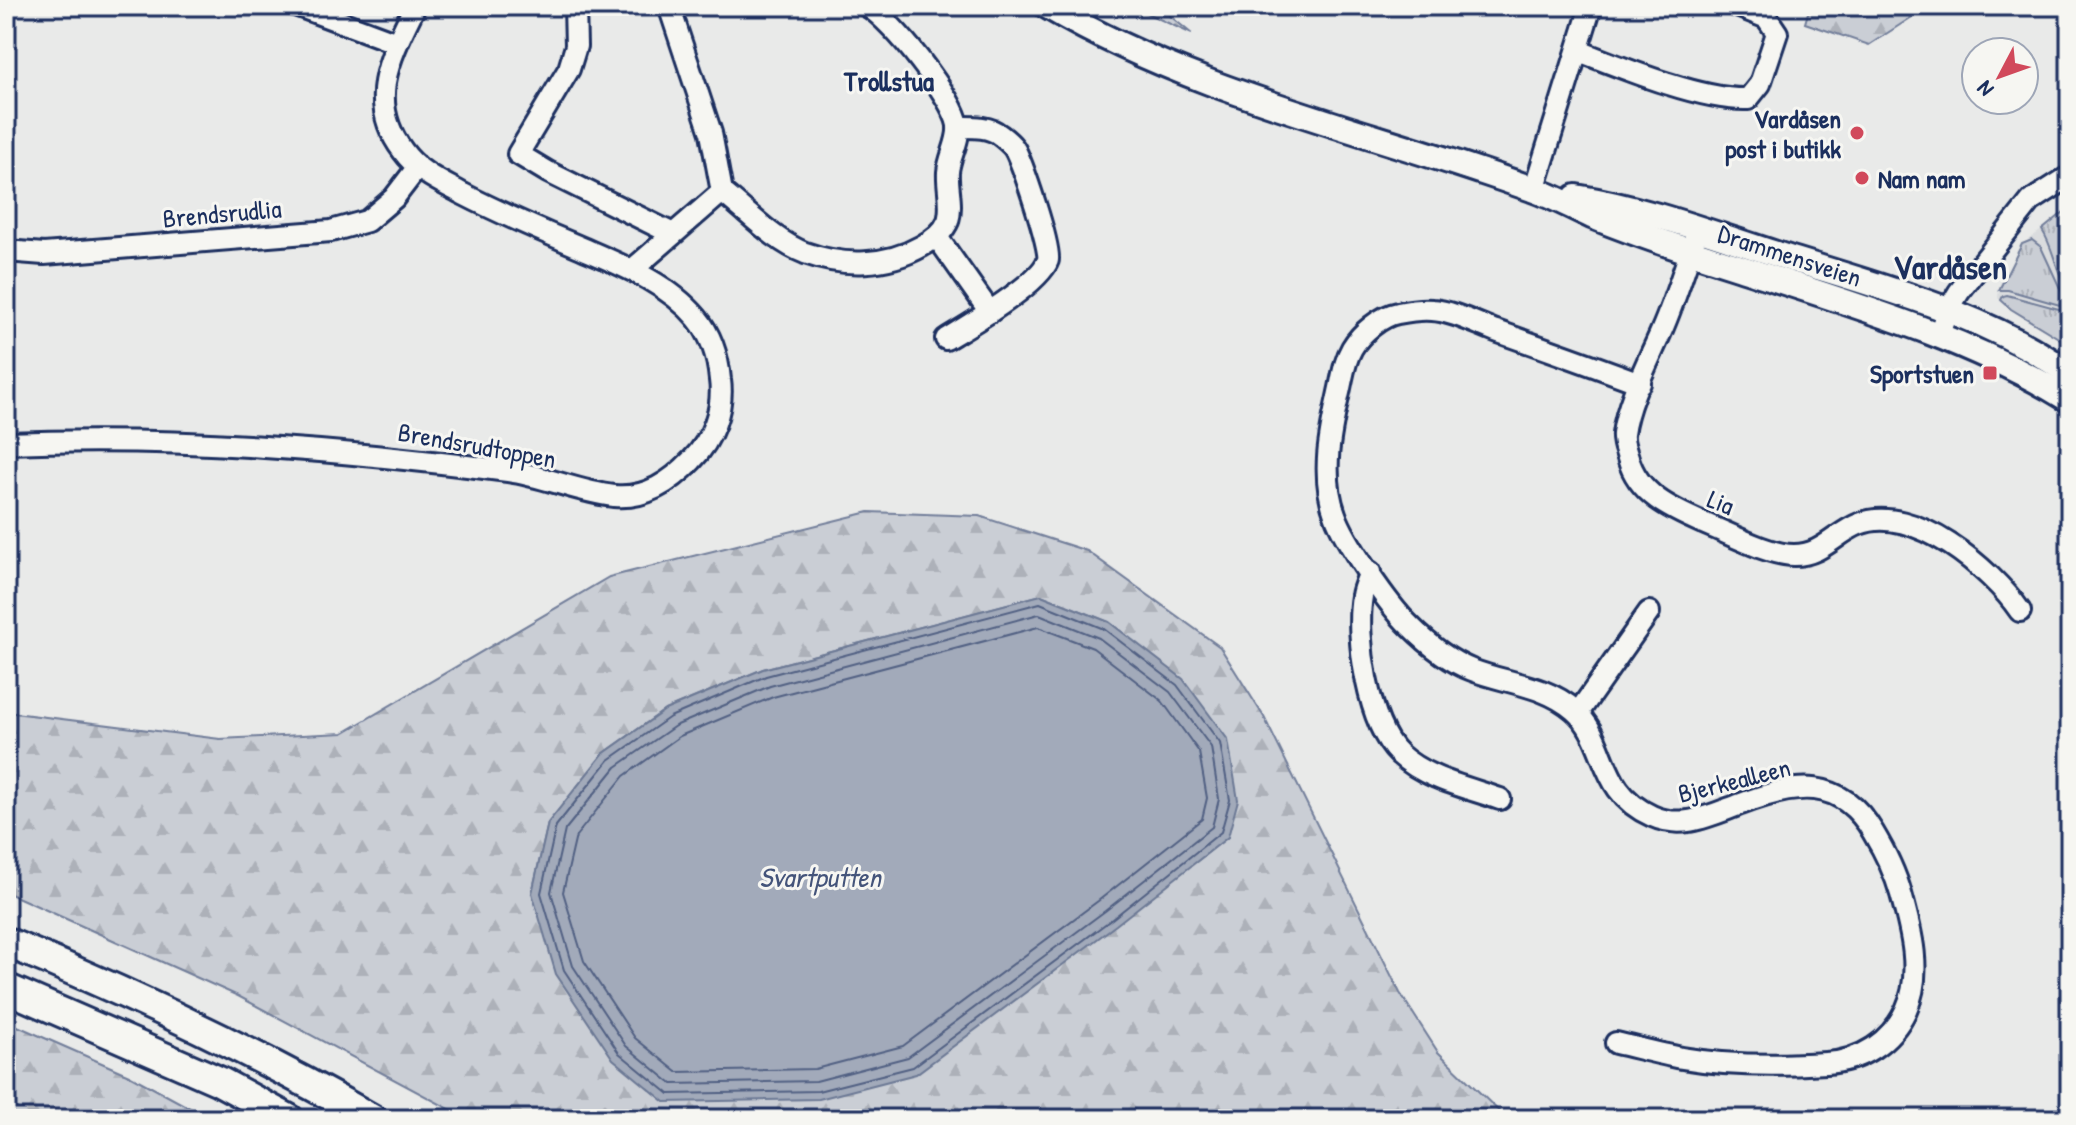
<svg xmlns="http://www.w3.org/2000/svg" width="2076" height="1125" viewBox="0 0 2076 1125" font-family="'Patrick Hand',sans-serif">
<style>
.built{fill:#dadcde}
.grass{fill:url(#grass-tufts);stroke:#727e9a;stroke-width:2}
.forest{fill:url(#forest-firs);stroke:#727e9a;stroke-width:2;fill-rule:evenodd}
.water{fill:#a2aaba;stroke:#6c7995;stroke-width:2}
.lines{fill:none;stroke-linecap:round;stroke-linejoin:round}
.shore{stroke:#516083;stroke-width:2}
.minor-casing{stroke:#1b2f5e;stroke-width:26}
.major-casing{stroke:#1b2f5e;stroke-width:30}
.highway-casing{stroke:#1b2f5e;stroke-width:34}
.minor{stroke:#f6f6f2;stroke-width:20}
.major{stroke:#f6f6f2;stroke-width:24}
.highway{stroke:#f6f6f2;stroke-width:28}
.poi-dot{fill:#d1495b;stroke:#f6f6f2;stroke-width:3}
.labels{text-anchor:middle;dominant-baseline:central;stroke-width:6;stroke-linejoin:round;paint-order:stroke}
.poi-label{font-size:26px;font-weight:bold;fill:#1b2f5e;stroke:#f6f6f2;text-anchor:end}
.street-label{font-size:26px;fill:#1b2f5e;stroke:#f6f6f2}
.neighbourhood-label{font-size:28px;font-weight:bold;fill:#1b2f5e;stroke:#f6f6f2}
.water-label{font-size:28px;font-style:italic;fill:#44547a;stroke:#f6f6f2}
.district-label{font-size:34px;font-weight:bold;fill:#1b2f5e;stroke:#f6f6f2}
</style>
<defs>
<pattern id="grass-tufts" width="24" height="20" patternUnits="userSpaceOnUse" patternTransform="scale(2)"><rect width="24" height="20" fill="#caced5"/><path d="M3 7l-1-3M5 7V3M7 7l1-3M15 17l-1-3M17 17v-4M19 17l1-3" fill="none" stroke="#adb1b9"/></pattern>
<pattern id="forest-firs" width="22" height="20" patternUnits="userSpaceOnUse" patternTransform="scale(2)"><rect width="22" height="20" fill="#caced5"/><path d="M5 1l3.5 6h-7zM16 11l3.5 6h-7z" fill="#adb1b9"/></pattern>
</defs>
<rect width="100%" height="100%" fill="#e9eae9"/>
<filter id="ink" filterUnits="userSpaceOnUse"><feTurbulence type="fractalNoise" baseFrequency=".0125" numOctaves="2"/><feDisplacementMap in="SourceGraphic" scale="16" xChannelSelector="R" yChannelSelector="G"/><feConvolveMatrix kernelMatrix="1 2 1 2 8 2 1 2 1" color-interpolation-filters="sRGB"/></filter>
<g filter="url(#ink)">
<!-- built -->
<path class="built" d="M2070,210v135l-59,-36 -13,-11 1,-12 23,-42z"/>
<!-- grass -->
<g class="grass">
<path d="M2070,207v85c-15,-19 -15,-42 -28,-62z"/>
<path d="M2032,240l9,7 23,50 6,6v5l-62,-18h-9l23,-46z"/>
<path d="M2007,295l63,17v33l-59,-36 -10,-9 2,-4z"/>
</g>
<!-- forest -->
<g class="forest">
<path d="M1131,6h27l34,28z"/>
<path d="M1810,6h119l-60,39 -64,-22z"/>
<path d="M869,512l110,4 108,35 133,96 44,70 136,276 38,59 69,67h-1039l-230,-123 -232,-104v-180l214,27 123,-6 266,-156zM1041,595l68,27 34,28 85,187 -32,25 -664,31 16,-70 55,-69 62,-44 98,-41z"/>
<path d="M6,1021l123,54 81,44h-204z"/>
</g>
<!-- water -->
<path class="water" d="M1041,595l68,27 74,57 45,61 10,60 -10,37 -112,88 -200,149 -97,25 -154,3 -52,-43 -57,-85 -24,-81 16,-70 55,-69 62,-44 98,-41z"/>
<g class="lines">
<!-- shore -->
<g class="shore">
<path d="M1040,603l64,26 73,56 43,58 10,57 -9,32 -109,87 -199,148 -95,24 -149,3 -50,-41 -55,-83 -23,-77 15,-67 53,-66 61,-43 96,-41z"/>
<path d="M1039,614l60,24 71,54 41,55 8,52 -7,28 -107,84 -197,146 -92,24 -144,3 -46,-38 -53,-80 -22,-74 14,-62 51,-63 59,-41 95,-40z"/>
<path d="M1038,627l55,21 69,53 37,51 8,46 -5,21 -104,82 -195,145 -88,23 -138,3 -42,-34 -51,-77 -21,-69 13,-56 48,-60 56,-40 93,-39z"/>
</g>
<defs>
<g id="minor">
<path d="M298,6l99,37"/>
<path d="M575,6l1,40 -7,23 -51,85 30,18 125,62"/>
<path d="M1579,51c43,17 124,50 169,48l12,-15 17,-51 -10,-15 -30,-12"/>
<path d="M1534,190l57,-184"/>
<path d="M722,192c26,20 52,49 83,61 39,14 82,13 117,-7 11,-6 21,-13 26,-25 5,-16 -1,-33 0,-49 1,-15 12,-32 10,-47 -5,-28 -66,-105 -91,-119"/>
<path d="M1698,229c-12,34 -22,69 -37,103 -13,30 -34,70 -38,102 -1,8 3,17 5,24 10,36 43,51 75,65 25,10 65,32 91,32 28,0 42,-22 65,-31 54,-22 133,46 161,87"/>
<path d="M937,237l53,75"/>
<path d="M6,251l38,3 287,-23 36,-10 27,-23 23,-30"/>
<path d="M632,270l90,-78 -11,-59 -42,-127"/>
<path d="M1938,336l10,-26 11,-18 72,-91 39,-25"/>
<path d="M946,339c23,-14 94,-55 102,-79 4,-10 -27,-101 -34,-112 -3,-4 -10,-10 -14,-13 -11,-9 -28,-8 -42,-8"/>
<path d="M6,443c169,-7 335,7 502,28 37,5 70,21 106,25 32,3 57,-14 78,-36 20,-20 32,-51 28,-80 -2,-23 -8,-44 -23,-62 -31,-37 -81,-55 -122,-73 -38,-16 -75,-32 -112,-51 -22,-12 -45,-22 -60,-43 -38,-50 -12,-96 12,-145"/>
<path d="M1370,572c-3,8 -7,16 -8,24 -7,41 6,128 37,158 27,25 67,33 101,45"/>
<path d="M1578,713l71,-101"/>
<path d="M1616,1043c22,5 44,11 66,15 46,8 97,8 144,5 35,-2 65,-21 80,-53 17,-36 5,-80 -5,-116 -6,-22 -16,-42 -28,-62 -33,-56 -78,-49 -132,-28 -30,11 -58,26 -89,12 -55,-24 -43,-76 -78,-106 -28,-25 -69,-27 -102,-40 -23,-9 -45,-27 -62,-44 -21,-20 -66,-85 -75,-112 -15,-41 -4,-85 5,-126 3,-14 5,-28 12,-40 9,-15 29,-32 46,-35 10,-2 24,-4 34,-3 20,1 45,14 64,21 48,17 96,34 144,52"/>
</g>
<g id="major">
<path d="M1047,6c151,89 322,124 485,183 21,7 40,18 60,27 47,19 95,35 143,50 113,37 233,71 335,134"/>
<path d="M1576,197c68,11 135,36 200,57 100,32 208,58 294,120"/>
</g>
<g id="highway">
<path d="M6,942c126,52 247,109 366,177"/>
<path d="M6,988l213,93 70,38"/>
</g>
</defs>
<!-- minor casing -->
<use href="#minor" class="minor-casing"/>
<!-- major casing -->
<use href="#major" class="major-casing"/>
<!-- highway casing -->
<use href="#highway" class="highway-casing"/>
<!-- minor -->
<use href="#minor" class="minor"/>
<!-- major -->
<use href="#major" class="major"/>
<!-- highway -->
<use href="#highway" class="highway"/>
</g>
</g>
<!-- markers -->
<g class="poi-dot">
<circle cx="1857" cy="133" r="8"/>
<circle cx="1862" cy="178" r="8"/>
<rect x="1982" y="365" width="16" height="16" rx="4"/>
</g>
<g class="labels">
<!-- poi labels -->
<g class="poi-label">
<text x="1841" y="118">Vardåsen<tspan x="1841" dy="30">post i butikk</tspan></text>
<text x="1878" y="178" text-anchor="start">Nam nam</text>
<text x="1974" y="373">Sportstuen</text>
</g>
<!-- street labels -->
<g class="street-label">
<text transform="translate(222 213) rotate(-5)">Brendsrudlia</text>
<text transform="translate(1790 255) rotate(18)">Drammensveien</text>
<text transform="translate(477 445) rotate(10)">Brendsrudtoppen</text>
<text transform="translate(1721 502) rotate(22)">Lia</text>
<text transform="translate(1734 780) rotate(-14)">Bjerkealleen</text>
</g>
<!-- neighbourhood labels -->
<g class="neighbourhood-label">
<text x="889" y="81">Trollstua</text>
</g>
<!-- water labels -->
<g class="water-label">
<text x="820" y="877">Svartputten</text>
</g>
<!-- district labels -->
<g class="district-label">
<text x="1950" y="267">Vardåsen</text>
</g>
</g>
<!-- margin -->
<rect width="2076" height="1125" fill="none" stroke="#f6f6f2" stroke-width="32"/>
<rect x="16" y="16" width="2044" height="1093" fill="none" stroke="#1b2f5e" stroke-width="3" filter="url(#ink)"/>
<!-- north arrow -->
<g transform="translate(2000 76) rotate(229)"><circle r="38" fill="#f6f6f2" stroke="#9ea6b7" stroke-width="2"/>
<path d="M0-6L14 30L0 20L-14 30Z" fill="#d1495b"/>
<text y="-12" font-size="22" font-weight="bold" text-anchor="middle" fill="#1b2f5e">N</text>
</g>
</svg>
